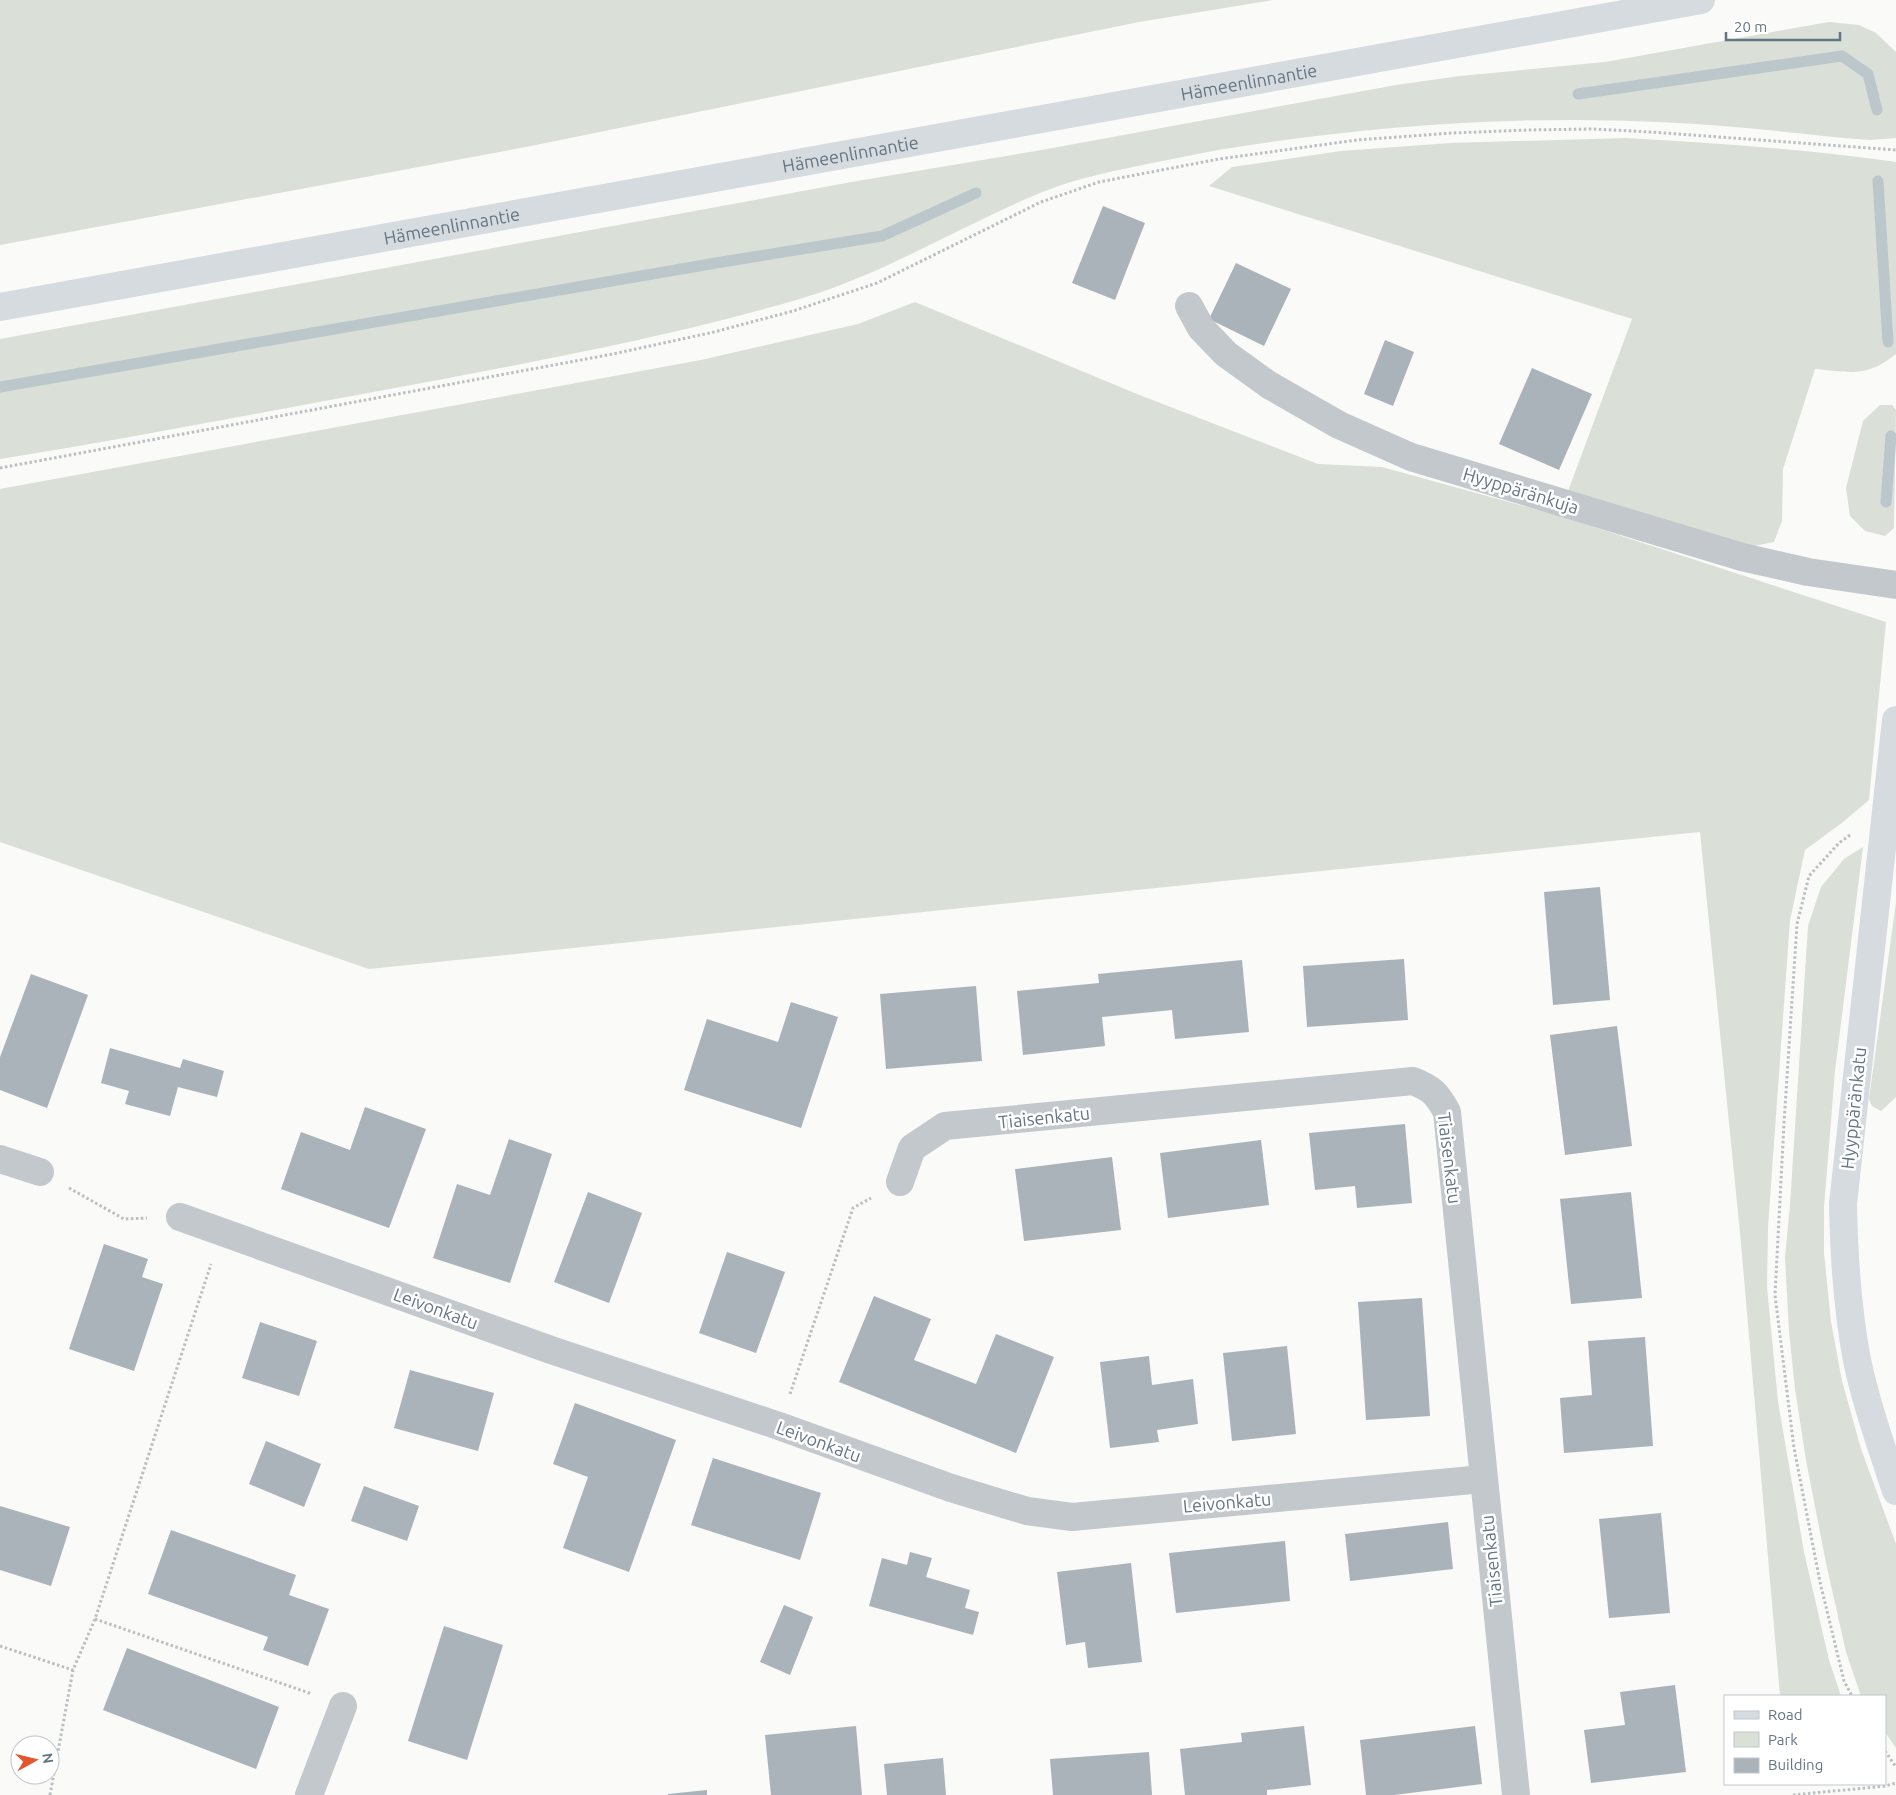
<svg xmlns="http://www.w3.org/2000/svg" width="1896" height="1795" viewBox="0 0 1896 1795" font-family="Ubuntu,sans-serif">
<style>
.green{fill:#dadfd7}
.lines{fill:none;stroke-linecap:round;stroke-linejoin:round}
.stream{stroke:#bbc7cb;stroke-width:11}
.building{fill:#aab3b9}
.path{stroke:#bbbfc2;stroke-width:3;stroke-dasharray:2.5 2.5;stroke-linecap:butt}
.street{stroke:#c3c8cc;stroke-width:28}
.secondary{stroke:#d6dbdf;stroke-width:28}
.labels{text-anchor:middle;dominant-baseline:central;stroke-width:5;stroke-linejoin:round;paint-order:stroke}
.street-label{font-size:18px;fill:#657683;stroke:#fff}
</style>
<rect width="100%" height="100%" fill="#fafaf8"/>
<!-- green -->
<g class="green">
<path d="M0,0h1273l-134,22 -608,124 -531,99z"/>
<path d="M1829,22l30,3 17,8 20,19v86l-26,2c-64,-5 -128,-14 -192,-17 -153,-9 -309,2 -460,27 -22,4 -44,9 -66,13 -38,8 -76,15 -112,30 -80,33 -154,80 -237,105 -139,41 -281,66 -424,93 -126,23 -252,48 -379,68v-120l857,-158 179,-30 360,-66 64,-9 145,-14z"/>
<path d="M1626,138c90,5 180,11 270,24v192c-30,24 -46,18 -81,15l-32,100 -1,52 -8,21 -31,6 -176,-54 65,-175 -423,-133 23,-19 109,-16 109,-8z"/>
<path d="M915,302l222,92 181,70 64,3 178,49 326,106 -17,178 -26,22 -38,28 -15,70 -22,307 -1,60 11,115 26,150 25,108 12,36h-61l-39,-453 -41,-411 -1331,137 -369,-127v-353l701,-129 157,-36z"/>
<path d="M1880,405h12l4,5 -2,118 -9,8 -20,-5 -15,-15 -4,-28 17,-67z"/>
<path d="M1863,847l-28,224 -11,136v46l7,69 11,59 19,68 35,95v204l-11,-16v-36h-24l-15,-44 -20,-89 -20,-103 -11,-71 -6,-58 -4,-74 5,-52 18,-279 13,-39 23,-28z"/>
<path d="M1896,902v195l-15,14 -9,-5 -3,-7z"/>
</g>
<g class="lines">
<!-- stream -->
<g class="stream">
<path d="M1578,94l264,-38 26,18 9,36"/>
<path d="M1878,181l10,161"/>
<path d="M0,387l716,-124 166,-27 94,-43"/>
<path d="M1886,502l5,-66"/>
</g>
</g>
<!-- building -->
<g class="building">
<path d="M1103,206l42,17 -30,77 -43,-17z"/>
<path d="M1236,263l55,26 -27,57 -55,-27z"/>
<path d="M1385,340l29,12 -21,54 -29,-12z"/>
<path d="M1532,368l60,26 -33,76 -60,-26z"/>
<path d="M1600,887l10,113 -57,5 -9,-113z"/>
<path d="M1404,959l4,61 -101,7 -4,-61z"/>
<path d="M1242,960l7,72 -74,7 -3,-29 -70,7 3,29 -82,9 -6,-64 82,-8 -1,-9z"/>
<path d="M31,974l57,21 -41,113 -47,-18v-33z"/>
<path d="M976,986l6,75 -96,8 -6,-75z"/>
<path d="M791,1002l47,15 -37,111 -117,-38 23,-71 71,23z"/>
<path d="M1617,1026l15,120 -67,9 -15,-120z"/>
<path d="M110,1048l70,20 3,-9 41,12 -7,26 -39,-10 -8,29 -45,-12 4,-13 -28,-8z"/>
<path d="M365,1107l61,22 -37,99 -108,-39 20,-57 49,18z"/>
<path d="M1405,1124l7,79 -55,5 -2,-22 -40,4 -6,-57z"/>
<path d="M509,1139l43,15 -42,129 -77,-25 24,-74 33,11z"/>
<path d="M1261,1140l8,65 -101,13 -8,-65z"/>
<path d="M1112,1157l9,73 -97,11 -9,-72z"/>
<path d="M588,1192l54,21 -33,90 -55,-21z"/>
<path d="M1631,1192l11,106 -71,6 -11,-105z"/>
<path d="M104,1244l44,15 -6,18 21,7 -29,87 -65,-22z"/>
<path d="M727,1252l58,20 -29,81 -57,-20z"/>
<path d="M874,1296l57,23 -17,41 62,24 20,-50 58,23 -38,96 -177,-71z"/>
<path d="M1422,1298l8,118 -64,4 -8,-118z"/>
<path d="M260,1322l57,19 -18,55 -57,-18z"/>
<path d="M1645,1337l8,109 -89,7 -4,-55 32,-3 -4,-54z"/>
<path d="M1287,1346l9,88 -64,7 -9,-88z"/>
<path d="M1149,1356l3,29 41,-6 5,45 -41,6 2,12 -49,6 -10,-86z"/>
<path d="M410,1370l84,23 -16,58 -84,-23z"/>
<path d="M575,1403l101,37 -47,132 -66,-24 25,-71 -35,-13z"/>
<path d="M266,1441l55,23 -17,43 -55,-23z"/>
<path d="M713,1458l108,35 -21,67 -109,-35z"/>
<path d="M364,1486l55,20 -12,35 -56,-20z"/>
<path d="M0,1506l70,21 -19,59 -51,-16z"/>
<path d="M1661,1513l9,100 -61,5 -10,-99z"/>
<path d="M1448,1522l5,47 -103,12 -5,-47z"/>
<path d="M171,1530l125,45 -7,20 40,14 -21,57 -45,-16 5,-13 -120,-43z"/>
<path d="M1285,1541l5,60 -114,12 -7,-60z"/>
<path d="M910,1552l22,6 -6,19 44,13 -5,18 14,4 -6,23 -104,-29 13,-48 25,7z"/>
<path d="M1131,1563l11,99 -54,6 -3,-26 -19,3 -9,-73z"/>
<path d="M784,1605l29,12 -23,58 -30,-13z"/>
<path d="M444,1626l59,19 -36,115 -59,-19z"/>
<path d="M127,1648l152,59 -23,62 -153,-59z"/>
<path d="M1675,1685l11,87 -95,11 -7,-53 41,-5 -5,-33z"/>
<path d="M856,1726l6,69h-91l-6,-60z"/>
<path d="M1304,1726l7,59 -44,5v5h-82l-5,-46 62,-7 -1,-9z"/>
<path d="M1475,1726l7,58 -88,11h-28l-6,-55z"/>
<path d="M1149,1752l3,43h-99l-3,-36z"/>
<path d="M943,1758l3,37h-59l-3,-31z"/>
<path d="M707,1790v5h-39v-1z"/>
</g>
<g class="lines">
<!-- path -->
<g class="path">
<path d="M0,468l613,-114 101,-22 79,-21 84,-28 164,-81 58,-20 120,-23 138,-19 95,-7 76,-3 64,-1 59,3 245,18"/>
<path d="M1850,835l-11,8 -30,33 -12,48 -13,199 -9,172 19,153 26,134 24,99 8,15"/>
<path d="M69,1188l55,31 23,-1"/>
<path d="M790,1394l63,-186 18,-10"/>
<path d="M95,1619l217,75"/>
<path d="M0,1646l73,24"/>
<path d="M1885,1751l11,16"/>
<path d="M50,1795l23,-125 22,-51 116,-355"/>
<path d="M1793,1795l92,-9 11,-3"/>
</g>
<!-- street -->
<g class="street">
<path d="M1189,306l12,22 25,26 43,31 70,40 72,32 331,100 66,15 88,13"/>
<path d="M0,1159l40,13"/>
<path d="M900,1182l12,-34 33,-22 468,-45c20,8 24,13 34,31l69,683"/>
<path d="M180,1217l371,133 228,76 172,62 76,23 45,6 411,-38"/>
<path d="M309,1795l34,-89"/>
</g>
<!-- secondary -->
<g class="secondary">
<path id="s1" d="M0,307l1701,-307"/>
<path d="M1896,720l-53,484c1,52 4,104 14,156 9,44 25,88 39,131"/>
</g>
</g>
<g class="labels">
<!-- street labels -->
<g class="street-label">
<text stroke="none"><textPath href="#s1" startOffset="1269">Hämeenlinnantie</textPath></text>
<text stroke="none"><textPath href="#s1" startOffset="864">Hämeenlinnantie</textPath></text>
<text stroke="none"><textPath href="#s1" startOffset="459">Hämeenlinnantie</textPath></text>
<text transform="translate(1521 490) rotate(17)">Hyyppäränkuja</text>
<text transform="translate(1853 1108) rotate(-84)">Hyyppäränkatu</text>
<text transform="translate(1044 1117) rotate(-6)">Tiaisenkatu</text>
<text transform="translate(1450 1158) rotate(83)">Tiaisenkatu</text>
<text transform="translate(436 1308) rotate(20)">Leivonkatu</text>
<text transform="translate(819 1441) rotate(20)">Leivonkatu</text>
<text transform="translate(1227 1502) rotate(-5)">Leivonkatu</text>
<text transform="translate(1491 1561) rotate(-96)">Tiaisenkatu</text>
</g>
</g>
<!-- legend -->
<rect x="1724" y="1695" width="162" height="90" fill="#ffffff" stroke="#c1c8cd"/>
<rect x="1734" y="1711" width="25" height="8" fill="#d6dbdf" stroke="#c1c8cd"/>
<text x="1768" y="1720" font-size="15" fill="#657683">Road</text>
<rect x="1734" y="1732" width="25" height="15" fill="#dadfd7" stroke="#c1c8cd"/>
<text x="1768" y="1745" font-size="15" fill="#657683">Park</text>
<rect x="1734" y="1758" width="25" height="15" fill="#aab3b9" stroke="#c1c8cd"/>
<text x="1768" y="1770" font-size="15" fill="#657683">Building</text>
<!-- north arrow -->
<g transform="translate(35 1760) rotate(82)"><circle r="24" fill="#ffffff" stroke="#c1c8cd"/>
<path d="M0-4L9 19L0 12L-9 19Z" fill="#e4572e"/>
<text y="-8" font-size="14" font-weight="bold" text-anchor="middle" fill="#657683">N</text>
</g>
<!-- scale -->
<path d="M1726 32v8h114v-8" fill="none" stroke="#657683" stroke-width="2.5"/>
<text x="1734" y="32" font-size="15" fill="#657683" stroke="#ffffff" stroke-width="4" paint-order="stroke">20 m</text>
</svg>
